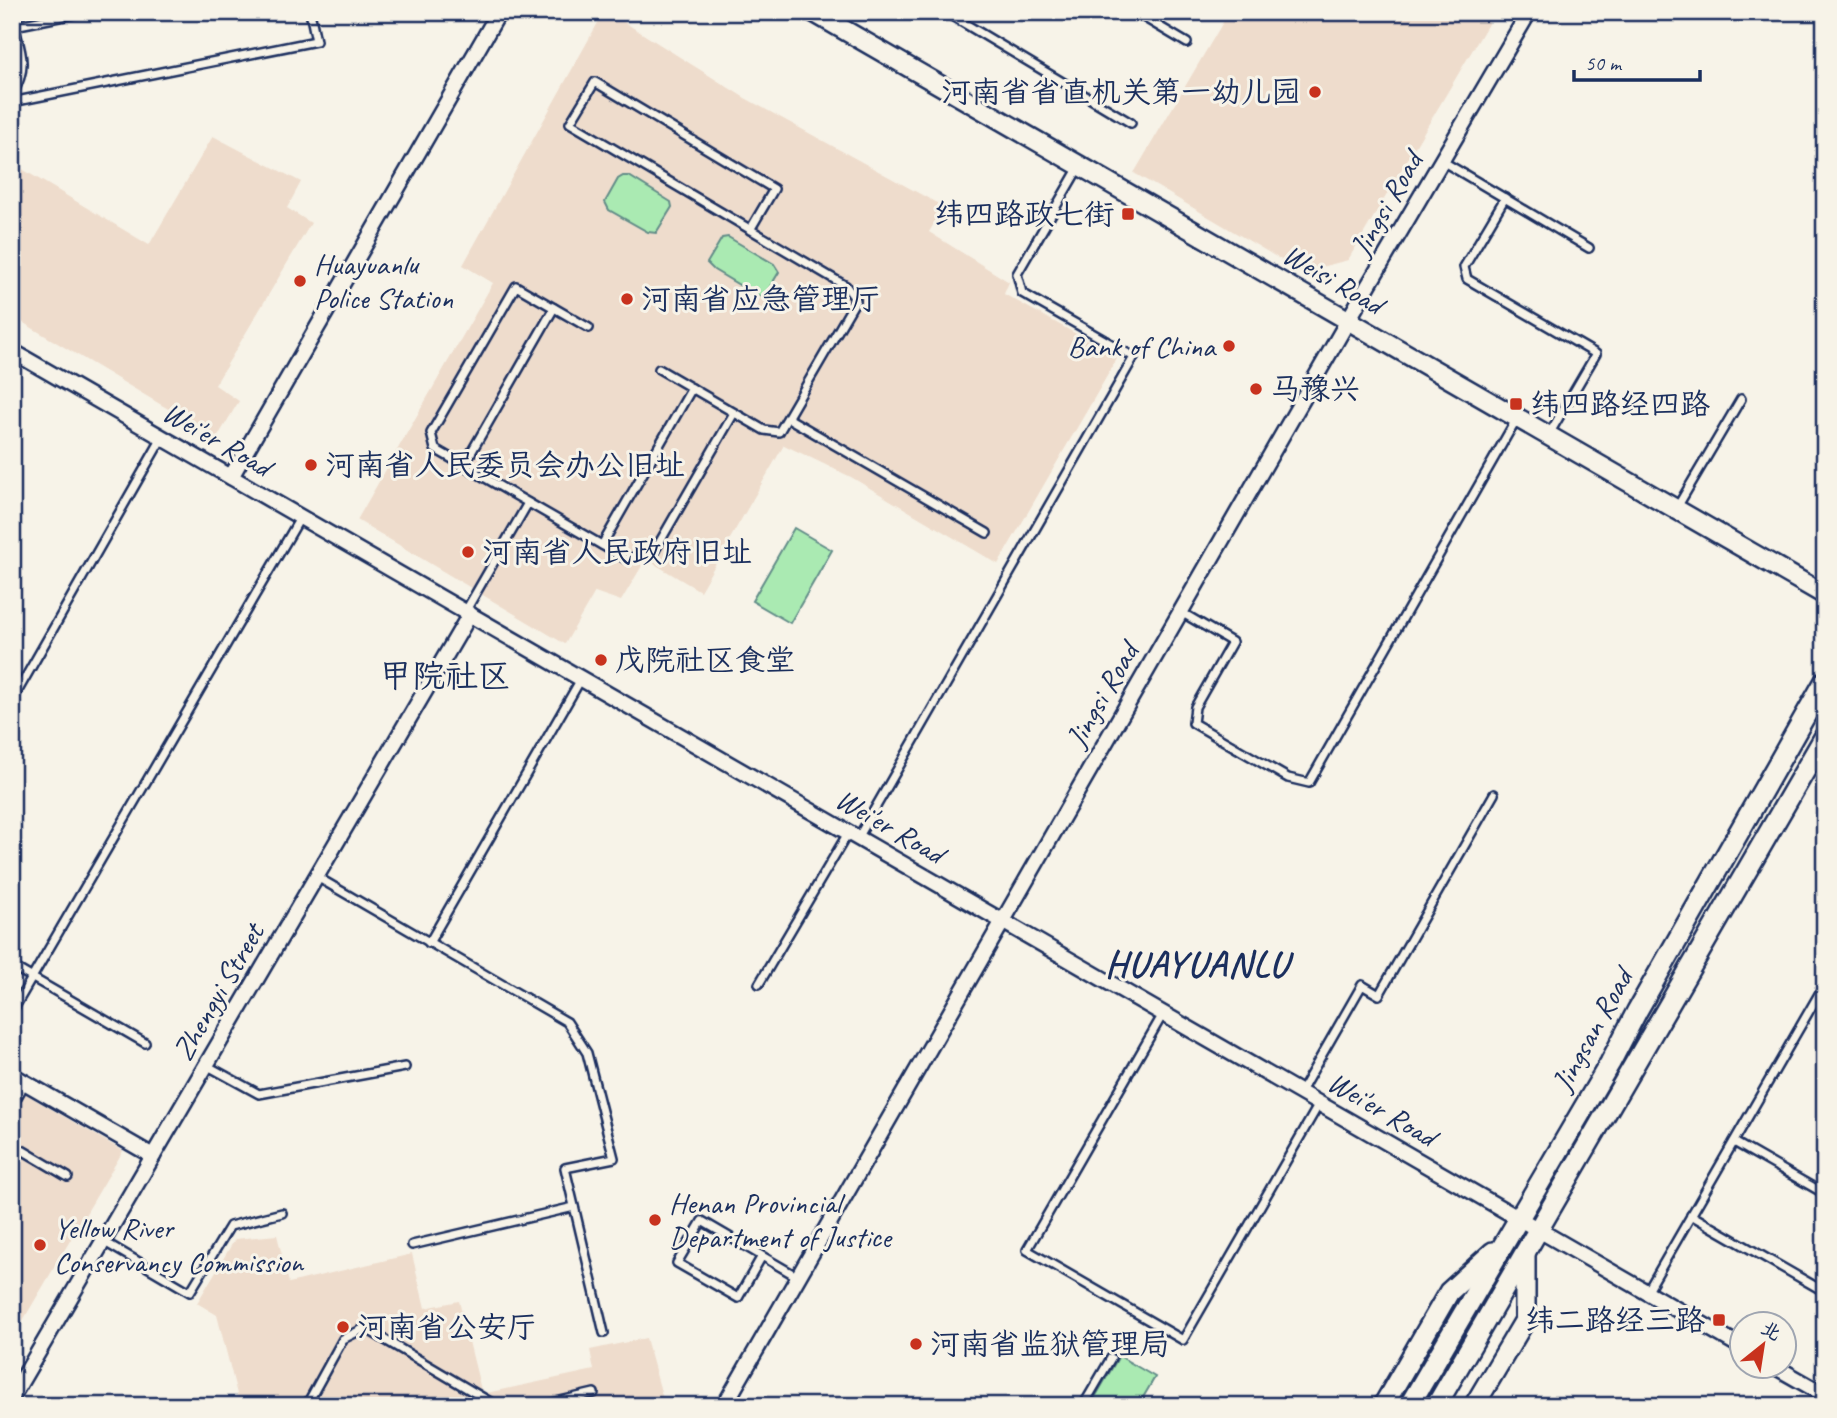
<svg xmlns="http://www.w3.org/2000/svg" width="1837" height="1418" viewBox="0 0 1837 1418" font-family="Caveat,'LXGW WenKai TC',sans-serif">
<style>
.built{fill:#eedccc}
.green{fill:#aaeab2;stroke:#628c88;stroke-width:2}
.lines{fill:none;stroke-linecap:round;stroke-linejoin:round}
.service-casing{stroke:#1b2f5e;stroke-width:12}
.minor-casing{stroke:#1b2f5e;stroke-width:19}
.tertiary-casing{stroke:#1b2f5e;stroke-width:23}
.secondary-casing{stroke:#1b2f5e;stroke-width:24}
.service{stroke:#f7f3e8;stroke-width:7}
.minor{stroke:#f7f3e8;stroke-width:14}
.tertiary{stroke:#f7f3e8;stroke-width:18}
.secondary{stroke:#f7f3e8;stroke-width:19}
.poi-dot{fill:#c8321e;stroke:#f7f3e8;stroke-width:2.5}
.labels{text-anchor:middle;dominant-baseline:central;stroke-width:6;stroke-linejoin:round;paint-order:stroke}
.poi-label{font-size:30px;fill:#1b2f5e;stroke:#f7f3e8;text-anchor:start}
.street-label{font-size:30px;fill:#1b2f5e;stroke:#f7f3e8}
.quarter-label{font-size:33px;fill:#1b2f5e;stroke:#f7f3e8}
.district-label{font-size:37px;font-weight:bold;letter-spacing:2px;fill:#1b2f5e;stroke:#f7f3e8}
</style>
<rect width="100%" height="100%" fill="#f7f3e8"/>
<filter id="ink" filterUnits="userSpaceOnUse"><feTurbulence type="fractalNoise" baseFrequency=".0143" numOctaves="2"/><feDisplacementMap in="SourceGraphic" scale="14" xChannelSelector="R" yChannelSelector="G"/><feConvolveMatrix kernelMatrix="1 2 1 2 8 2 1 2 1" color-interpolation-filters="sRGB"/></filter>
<g filter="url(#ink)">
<!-- built -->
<g class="built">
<path d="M604,12h4l137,86 199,109 -15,25 80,50 -5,12 114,63 -120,207 -147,-87 -67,-32 -84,146 -54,-32 -25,42 -26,-9 -30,52 -208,-124 136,-237 -30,-18z"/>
<path d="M1229,12h266l-147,248 -46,12 -168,-99z"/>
<path d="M213,136l88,46 -14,26 24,15 -96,162 24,16 -22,37 -205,-122v-153l137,82z"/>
<path d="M12,1086l111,65 -111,188z"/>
<path d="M277,1235l12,48 123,-29 13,54 34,-7 23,93 112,-24 -4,-20 56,-12 19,68h-425l-23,-91 -20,-12 38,-64z"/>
</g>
<!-- green -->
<g class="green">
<path d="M623,176h6l42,26 1,5 -16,26 -8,-1 -39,-22 -4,-8 13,-23z"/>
<path d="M728,237l46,27 5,8 -15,25 -8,-2 -42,-25 -7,-7 15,-25z"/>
<path d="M794,528l38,22 -42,73 -38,-22z"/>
<path d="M1119,1356l36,21 -17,29h-48z"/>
</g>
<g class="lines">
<defs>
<g id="service">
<path d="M951,12l1,4 179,107"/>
<path d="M1135,12l52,31"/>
<path d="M12,18c8,32 18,47 0,77"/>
<path d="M14,26l70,-14"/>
<path d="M12,102l304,-61 -6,-29"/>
<path d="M1442,161l147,87"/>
<path d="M1505,198l-41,69 3,12 129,75 -48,82"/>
<path d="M589,328l-73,-42 -85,147 4,16 191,110 28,-7 80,-139"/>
<path d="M659,369l105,61 15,2 77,-132 -10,-14 -276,-163 25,-41 179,107 -24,41"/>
<path d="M788,418l199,115"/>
<path d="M464,465l90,-157"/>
<path d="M1676,509l65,-110"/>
<path d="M602,545l90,-157"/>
<path d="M465,612l63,-109"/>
<path d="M1181,612l51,30 -37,65 -2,16 95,55 21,5 208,-365"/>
<path d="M12,701l150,-263"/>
<path d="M858,838l276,-481 -112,-64 -5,-19 62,-107"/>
<path d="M317,877l250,145 20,31 27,105 -49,10 39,165"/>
<path d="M429,943l152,-264"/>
<path d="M12,966l133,77"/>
<path d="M759,984l89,-151"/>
<path d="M12,1012l288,-494"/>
<path d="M1163,1014l-136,236 156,90 136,-236"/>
<path d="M206,1065l53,29 146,-27"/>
<path d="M1300,1093l62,-108 17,10 115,-201"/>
<path d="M12,1106l13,-23"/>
<path d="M1734,1142l91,52"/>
<path d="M12,1144l56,33"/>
<path d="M1691,1215l134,77"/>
<path d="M103,1241l87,51 40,-66 52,-13"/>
<path d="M412,1245l162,-38"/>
<path d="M762,1256l-24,42 -61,-35 25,-42 96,56"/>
<path d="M1647,1292l172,-298"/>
<path d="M306,1406l37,-67 22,-11 132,78"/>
<path d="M539,1406l55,-13"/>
<path d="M1083,1406l28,-48"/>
</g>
<g id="minor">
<path d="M12,351l1730,996"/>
<path d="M231,477l268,-465"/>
<path d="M12,1075l141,81"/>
<path d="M1774,1366l51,29"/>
<path d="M12,1397l458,-783"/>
<path d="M724,1406l637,-1108 168,-286"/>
</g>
<path id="tertiary" d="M813,12l1012,583"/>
<g id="secondary">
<path d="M1383,1406l66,-114 44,-40"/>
<path d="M1409,1406l201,-343 27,-52 188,-330"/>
<path d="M1436,1406l389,-670"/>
<path d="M1474,1406l51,-86v-67"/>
</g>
</defs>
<!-- service casing -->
<use href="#service" class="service-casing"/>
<!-- minor casing -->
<use href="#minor" class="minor-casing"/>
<!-- tertiary casing -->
<use href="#tertiary" class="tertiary-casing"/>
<!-- secondary casing -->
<use href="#secondary" class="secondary-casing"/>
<!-- service -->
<use href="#service" class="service"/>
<!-- minor -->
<use href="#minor" class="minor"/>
<!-- tertiary -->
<use href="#tertiary" class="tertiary"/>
<!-- secondary -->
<use href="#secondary" class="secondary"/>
</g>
</g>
<!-- markers -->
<g class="poi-dot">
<circle cx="1315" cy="92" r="7"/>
<rect x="1121" y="207" width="14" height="14" rx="3.5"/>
<circle cx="300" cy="281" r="7"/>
<circle cx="627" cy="299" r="7"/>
<circle cx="1229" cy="346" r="7"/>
<circle cx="1256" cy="389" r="7"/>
<rect x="1509" y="397" width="14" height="14" rx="3.5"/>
<circle cx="311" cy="465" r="7"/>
<circle cx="468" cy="552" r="7"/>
<circle cx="601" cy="660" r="7"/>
<circle cx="655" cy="1220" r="7"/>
<circle cx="40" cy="1245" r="7"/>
<rect x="1712" y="1313" width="14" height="14" rx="3.5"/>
<circle cx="343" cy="1327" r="7"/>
<circle cx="916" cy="1344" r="7"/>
</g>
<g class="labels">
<!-- poi labels -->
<g class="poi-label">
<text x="1301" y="92" text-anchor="end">河南省省直机关第一幼儿园</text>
<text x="1114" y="214" text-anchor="end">纬四路政七街</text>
<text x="314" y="264">Huayuanlu<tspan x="314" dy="34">Police Station</tspan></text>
<text x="641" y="299">河南省应急管理厅</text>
<text x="1215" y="346" text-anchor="end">Bank of China</text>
<text x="1270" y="389">马豫兴</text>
<text x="1530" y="404">纬四路经四路</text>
<text x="325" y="465">河南省人民委员会办公旧址</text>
<text x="482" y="552">河南省人民政府旧址</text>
<text x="615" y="660">戊院社区食堂</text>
<text x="669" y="1203">Henan Provincial<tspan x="669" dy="34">Department of Justice</tspan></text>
<text x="54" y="1228">Yellow River<tspan x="54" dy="34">Conservancy Commission</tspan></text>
<text x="1705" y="1320" text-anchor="end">纬二路经三路</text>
<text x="357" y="1327">河南省公安厅</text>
<text x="930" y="1344">河南省监狱管理局</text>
</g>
<!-- street labels -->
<g class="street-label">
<text transform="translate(1386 204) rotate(-60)">Jingsi Road</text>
<text transform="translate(1333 279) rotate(30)">Weisi Road</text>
<text transform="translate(217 439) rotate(30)">Wei'er Road</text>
<text transform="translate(1102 695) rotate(-60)">Jingsi Road</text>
<text transform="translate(890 826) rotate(30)">Wei'er Road</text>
<text transform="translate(218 992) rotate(-60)">Zhengyi Street</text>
<text transform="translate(1592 1030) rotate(-61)">Jingsan Road</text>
<text transform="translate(1382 1109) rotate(30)">Wei'er Road</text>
</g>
<!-- quarter labels -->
<g class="quarter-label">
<text x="445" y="676">甲院社区</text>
</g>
<!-- district labels -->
<g class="district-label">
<text x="1197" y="963">HUAYUANLU</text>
</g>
</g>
<!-- margin -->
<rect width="1837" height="1418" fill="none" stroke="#f7f3e8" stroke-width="42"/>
<rect x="21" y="21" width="1795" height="1376" fill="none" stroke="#1b2f5e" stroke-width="2.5" filter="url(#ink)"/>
<!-- north arrow -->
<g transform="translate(1763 1345) rotate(30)"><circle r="33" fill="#f7f3e8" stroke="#9fa5b1" stroke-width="2"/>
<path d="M0-5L12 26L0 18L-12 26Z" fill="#c8321e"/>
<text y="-10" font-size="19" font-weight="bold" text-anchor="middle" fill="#1b2f5e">北</text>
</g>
<!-- scale -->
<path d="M1574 70v10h126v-10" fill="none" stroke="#1b2f5e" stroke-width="3.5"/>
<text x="1585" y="70" font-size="21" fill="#1b2f5e" stroke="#f7f3e8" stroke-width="5" paint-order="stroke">50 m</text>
</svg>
